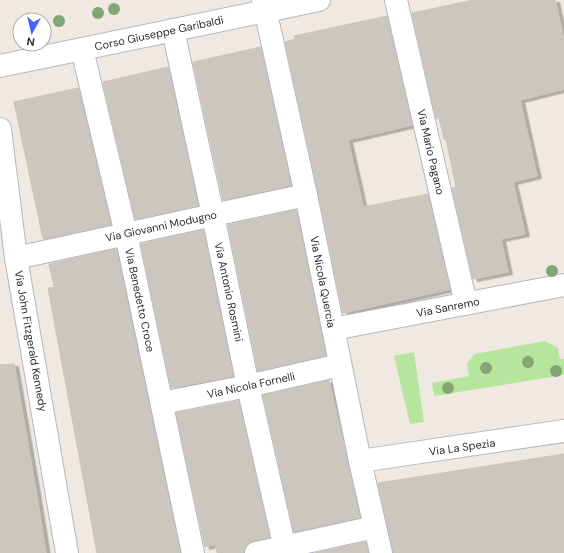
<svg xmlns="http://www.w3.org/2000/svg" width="564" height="553" viewBox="0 0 564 553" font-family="'DM Sans',sans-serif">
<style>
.green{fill:#b6e59e}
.building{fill:#cbc7bf;stroke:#cbc5ba;filter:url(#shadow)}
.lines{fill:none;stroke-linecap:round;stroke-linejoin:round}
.minor-casing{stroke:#b4b7c1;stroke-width:24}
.minor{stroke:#fff;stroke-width:22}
.tree{fill:#84a574}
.labels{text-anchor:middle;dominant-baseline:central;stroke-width:3;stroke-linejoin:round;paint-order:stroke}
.street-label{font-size:11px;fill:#2e2e2e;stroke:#fff}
</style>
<defs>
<filter id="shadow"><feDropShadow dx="4.5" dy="2.5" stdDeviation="0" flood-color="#0004"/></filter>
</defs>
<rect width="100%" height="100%" fill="#efe9e1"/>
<!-- green -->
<g class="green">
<path d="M545,341l13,7 2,11h4v16l-130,21 -2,-13 37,-7 -2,-12 7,-10z"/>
<path d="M414,352l10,70 -14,2 -16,-68z"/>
</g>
<!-- building -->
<g class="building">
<path d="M473,0h82l9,40v49l-44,11 17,76 -24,6 12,52 -24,5 7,33 -35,7 -21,-91 4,-1 -10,-47 -2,-1 -5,-21 -3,1 -24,-106z"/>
<path d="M387,16l25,109 -64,15 15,67 65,-13 22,95 -107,24 -25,-121 -33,-150 10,-3 -1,-3z"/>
<path d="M261,47l30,138 -68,15 -30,-138z"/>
<path d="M168,67l30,139 -63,13 -32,-137z"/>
<path d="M78,88l33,137 -68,14 -29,-137z"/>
<path d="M296,210l30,145 -68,16 -30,-146z"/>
<path d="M203,230l30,146 -62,12 -30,-144z"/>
<path d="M116,249l64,304h-83l-49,-265 6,-1 -5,-23z"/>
<path d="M14,364l22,127 10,62h-46v-188z"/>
<path d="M329,380l31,137 -66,15 -31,-137z"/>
<path d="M239,401l31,136 -17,4 -5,3 -4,5v4h-27l-1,-9 -11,3 -29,-134z"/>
<path d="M564,454v99h-171l-15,-70z"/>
<path d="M366,542l2,11h-53z"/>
</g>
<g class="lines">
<defs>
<g id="minor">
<path d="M263,0l43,195 54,266 21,92"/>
<path d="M396,0l70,304"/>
<path d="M173,30l40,185 35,171 38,167"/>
<path d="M82,49l44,185 67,319"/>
<path d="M0,66l319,-66"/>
<path d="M0,129l16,129 51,295"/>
<path d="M16,258l290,-63"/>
<path d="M333,329l231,-44"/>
<path d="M162,403l86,-17 92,-21"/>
<path d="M360,461l204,-30"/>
<path d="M256,553l119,-26"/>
</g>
</defs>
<!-- minor casing -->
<use href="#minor" class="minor-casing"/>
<!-- minor -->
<use href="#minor" class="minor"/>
</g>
<!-- trees -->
<g class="tree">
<circle cx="114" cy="9" r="6"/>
<circle cx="98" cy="13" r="6"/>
<circle cx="59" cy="21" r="6"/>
<circle cx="552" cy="271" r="6"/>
<circle cx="528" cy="362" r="6"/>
<circle cx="486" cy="368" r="6"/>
<circle cx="556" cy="371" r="6"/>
<circle cx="448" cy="388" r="6"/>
</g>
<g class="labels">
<!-- street labels -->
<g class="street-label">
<text transform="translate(159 33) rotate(-12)">Corso Giuseppe Garibaldi</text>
<text transform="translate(431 152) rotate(77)">Via Mario Pagano</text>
<text transform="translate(161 226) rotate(-12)">Via Giovanni Modugno</text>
<text transform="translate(323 282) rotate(79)">Via Nicola Quercia</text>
<text transform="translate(229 292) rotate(78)">Via Antonio Rosmini</text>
<text transform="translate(140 300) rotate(78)">Via Benedetto Croce</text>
<text transform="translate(448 307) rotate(-11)">Via Sanremo</text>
<text transform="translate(31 341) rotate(80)">Via John Fitzgerald Kennedy</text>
<text transform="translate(251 385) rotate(-12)">Via Nicola Fornelli</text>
<text transform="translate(462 447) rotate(-8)">Via La Spezia</text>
</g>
</g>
<!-- north arrow -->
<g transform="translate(32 32) rotate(188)"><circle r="19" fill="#ffffff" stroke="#ababab"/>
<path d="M0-3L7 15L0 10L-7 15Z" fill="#4264fb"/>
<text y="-6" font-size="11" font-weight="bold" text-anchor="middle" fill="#2e2e2e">N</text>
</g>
</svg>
